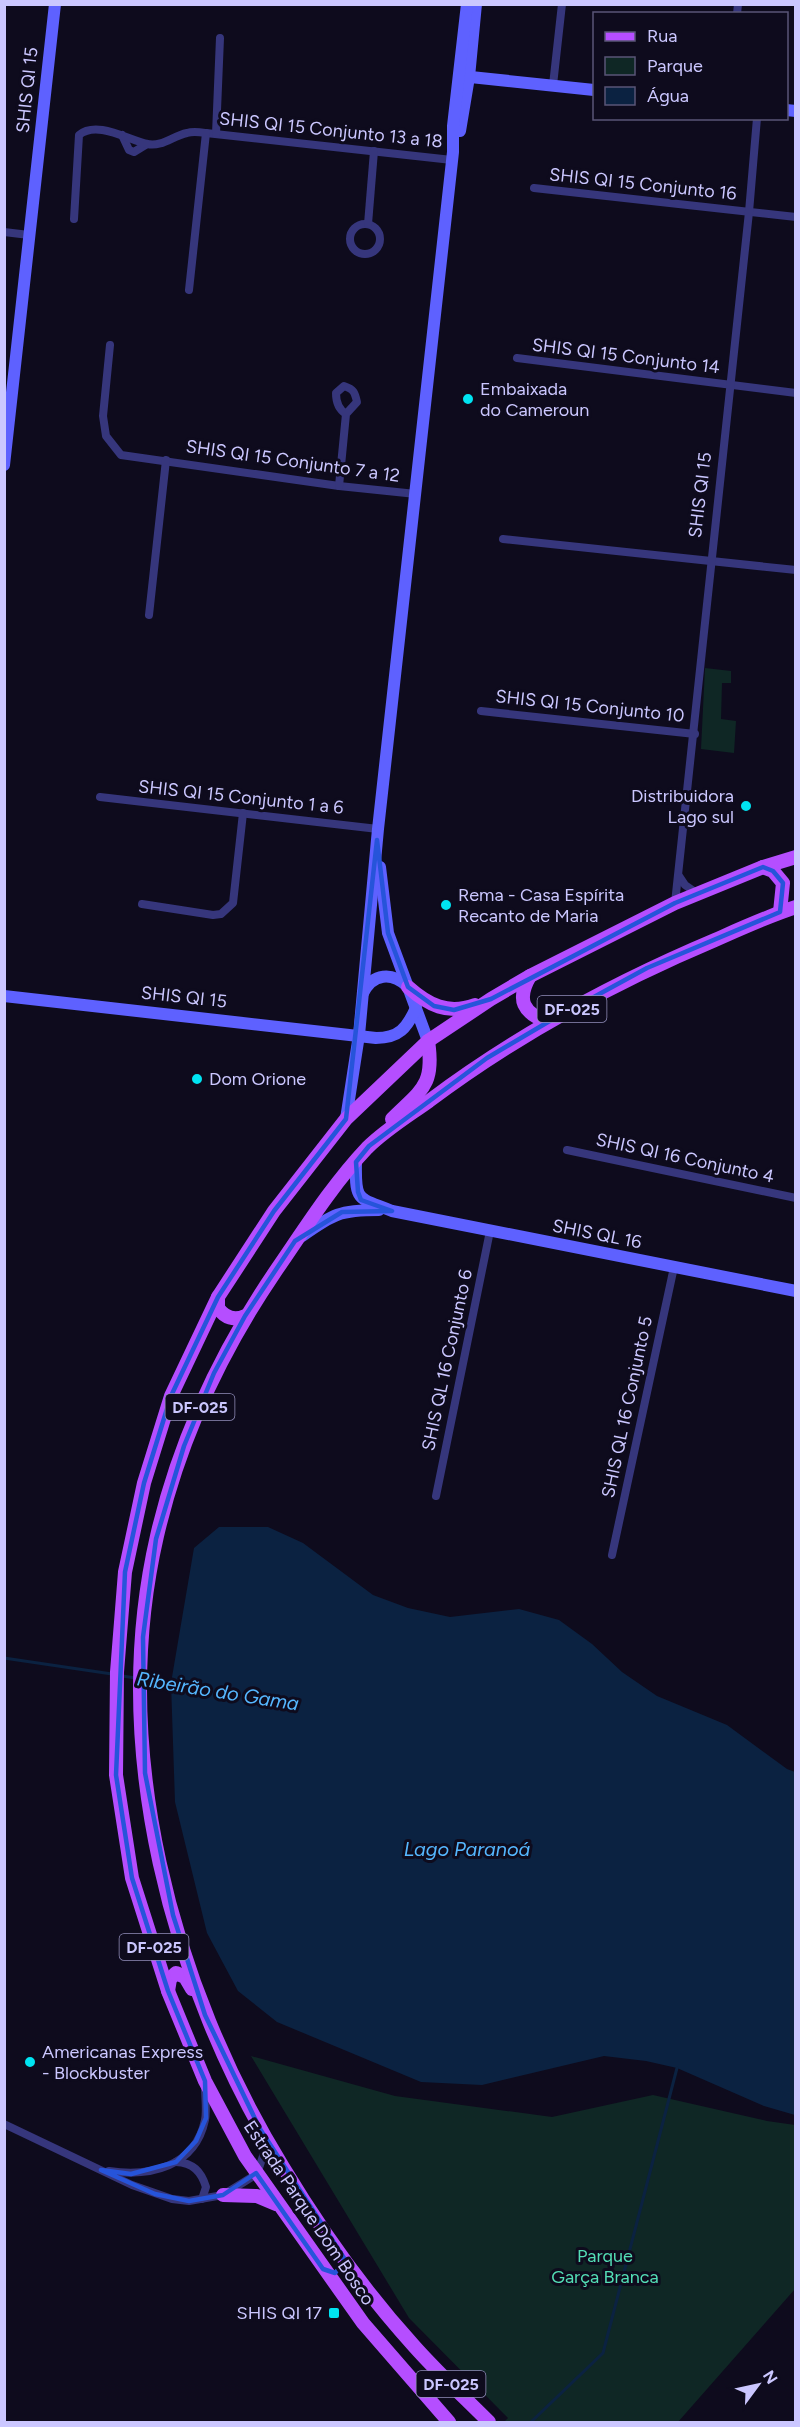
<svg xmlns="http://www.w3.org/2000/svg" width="800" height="2427" viewBox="0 0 800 2427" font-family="Figtree,sans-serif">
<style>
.green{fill:#0f2725}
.water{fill:#0b2241}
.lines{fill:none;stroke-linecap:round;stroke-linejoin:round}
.stream{stroke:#0b2241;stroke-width:3}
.street{stroke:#36367c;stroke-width:8}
.secondary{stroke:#5e61ff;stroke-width:12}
.primary{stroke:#b54eff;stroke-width:14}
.marked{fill:none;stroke:#2654da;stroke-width:4.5;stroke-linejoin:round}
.poi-dot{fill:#00e4f2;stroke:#0e0b1d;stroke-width:2}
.labels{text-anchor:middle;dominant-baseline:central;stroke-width:6;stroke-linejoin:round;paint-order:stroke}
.shield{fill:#0e0b1d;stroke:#928fbb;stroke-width:1.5}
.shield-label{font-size:16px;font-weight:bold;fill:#cbc7ff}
.street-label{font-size:18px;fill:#cbc7ff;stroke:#0e0b1d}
.poi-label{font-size:18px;fill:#cbc7ff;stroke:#0e0b1d;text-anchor:start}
.park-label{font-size:18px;fill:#54deb6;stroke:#0e0b1d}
.water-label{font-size:20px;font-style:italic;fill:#55b7ff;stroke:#0e0b1d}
</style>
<rect width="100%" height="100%" fill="#0e0b1d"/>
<!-- green -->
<g class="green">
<path d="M705,668l26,3v12h-9l-1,36 15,2 -2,32 -33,-4z"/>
<path d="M251,2056l144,40 157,21 101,-22 114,26 28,4v164l-117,133h-174l4,-4 -99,-100z"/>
</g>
<!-- water -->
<path class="water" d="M219,1527h49l35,16 70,52 35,13 42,9 69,-8 40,11 33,24 30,28 35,24 70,29 60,44 8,3v343l-31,-9 -87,-38 -31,-7 -42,-5 -122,29 -61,-3 -144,-60 -39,-31 -31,-58 -32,-131 -4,-119 23,-135z"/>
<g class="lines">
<!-- stream -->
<g class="stream">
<path d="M4,1658l108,16"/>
<path d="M122,1676l14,2"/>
<path d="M146,1680l26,4"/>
<path d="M531,2422l72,-69 74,-285"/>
</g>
<!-- street -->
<g class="street">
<path d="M737,14l1,-10"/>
<path d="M553,85l9,-81"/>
<path d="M206,133l246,27"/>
<path d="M216,134l4,-96"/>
<path d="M122,135l7,15 5,2 13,-8"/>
<path d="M534,188l262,29"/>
<path d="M74,219l5,-84c18,-15 49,5 68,9 16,3 25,-8 40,-11 6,-2 12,-1 19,0l-17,157"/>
<circle cx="365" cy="239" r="15"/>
<path d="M368,224l6,-73"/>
<path d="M4,232l25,3"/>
<path d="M110,345l-7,71 3,20 15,19 218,31 77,8"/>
<path d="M517,358l279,35"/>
<path d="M339,486l7,-72 11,-12c-2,-9 -3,-13 -13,-16l-8,7c0,9 2,16 10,21"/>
<path d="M503,539l293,31"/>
<path d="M149,615l17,-155"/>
<path d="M481,711l214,23"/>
<path d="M100,797l278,32"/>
<path d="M679,876l6,9 13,9"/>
<path d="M675,903l74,-691 8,-94"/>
<path d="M142,904l71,11 8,-1 12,-11 10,-90"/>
<path d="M567,1150l229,48"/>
<path d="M436,1496l54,-265"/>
<path d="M612,1555l62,-288"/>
<path d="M4,2124l128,61 40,14 17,2 34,-6 34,-21 8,-24 -2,-11"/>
<path d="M176,2162c17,1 25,9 30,25l-4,12"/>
<path d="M109,2171c41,6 86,-4 96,-51 2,-10 0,-23 0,-33"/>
</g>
<!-- secondary -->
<g class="secondary">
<path d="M461,76l133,14"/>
<path d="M786,110l10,1"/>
<path d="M460,131l9,-54 7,-73"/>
<path d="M4,465l51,-461"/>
<path d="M380,867l8,66 40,108"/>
<path d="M363,993c10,-20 29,-21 44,-7"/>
<path d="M4,996l372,42c23,0 31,-10 40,-30"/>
<path d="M346,1119l13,-84 19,-206 75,-677v-26l14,-122"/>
<path d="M356,1162c-1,41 2,35 36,49l404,80"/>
<path d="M302,1236c31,-22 38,-26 77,-26"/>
</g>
<!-- primary -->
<g class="primary">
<path d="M763,867l10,4 10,12 -3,29"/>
<path d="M530,976c-14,24 -7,37 18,46"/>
<path d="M408,987c20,18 40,28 67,18"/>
<path d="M392,1119c29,-29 43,-33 36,-78"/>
<path d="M218,1297v11c7,10 16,13 27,8"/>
<path d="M168,1991l2,-12 6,-6 9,4 7,12"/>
<path d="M223,2195l34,1 19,8"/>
<path d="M449,2422l-86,-99 -118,-167 -40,-75 -37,-90 -36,-113 -16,-103 1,-103 8,-100 19,-89 27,-87 47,-99 56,-86 72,-92 82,-78 63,-42 39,-23 145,-73 88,-36 33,-10"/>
<path d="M489,2422c-25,-25 -51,-49 -75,-76 -49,-54 -93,-116 -131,-179 -112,-182 -175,-419 -126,-631 22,-95 63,-183 118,-264 29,-42 57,-87 92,-124 18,-18 41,-32 62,-47 88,-66 184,-118 286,-161 27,-12 53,-24 81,-33"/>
</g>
</g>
<!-- marked area -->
<path class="marked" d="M377,840l11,93 20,54 26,19 20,4 37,-11 184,-96 88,-36 10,4 10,12 -3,29 -133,56 -99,54 -61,36 -118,88 -13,16 2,30 3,8 31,11 -50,1 -47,29 -50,75 -31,57 -30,73 -28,93 -13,98 2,136 28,142 32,100 55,114 84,129 -1,6 -8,9 -12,-4 -67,-96 -33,22 -34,6 -34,-7 -54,-24 30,4 45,-12 20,-21 10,-23 -1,-37 -37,-90 -36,-113 -16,-103 9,-203 19,-89 27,-87 47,-99 56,-86 72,-92z"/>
<!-- markers -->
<g class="poi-dot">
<circle cx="468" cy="399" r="6"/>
<circle cx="746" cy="806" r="6"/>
<circle cx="446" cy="905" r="6"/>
<circle cx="197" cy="1079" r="6"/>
<circle cx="30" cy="2062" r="6"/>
<rect x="328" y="2307" width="12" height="12" rx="3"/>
</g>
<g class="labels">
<!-- shield labels -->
<g class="shield">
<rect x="537.5" y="996" width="69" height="26" rx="4.5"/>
<rect x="165.5" y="1394" width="69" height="26" rx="4.5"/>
<rect x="119.5" y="1934" width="69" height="26" rx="4.5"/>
<rect x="416.5" y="2371" width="69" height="26" rx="4.5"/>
</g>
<g class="shield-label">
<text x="572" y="1009">DF-025</text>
<text x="200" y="1407">DF-025</text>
<text x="154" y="1947">DF-025</text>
<text x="451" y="2384">DF-025</text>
</g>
<!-- street labels -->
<g class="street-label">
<text transform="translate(27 90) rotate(-84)">SHIS QI 15</text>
<text transform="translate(331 130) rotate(6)">SHIS QI 15 Conjunto 13 a 18</text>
<text transform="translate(643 184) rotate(6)">SHIS QI 15 Conjunto 16</text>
<text transform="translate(626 356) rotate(7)">SHIS QI 15 Conjunto 14</text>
<text transform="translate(293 461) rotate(8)">SHIS QI 15 Conjunto 7 a 12</text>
<text transform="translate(700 495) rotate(-83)">SHIS QI 15</text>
<text transform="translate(590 706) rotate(6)">SHIS QI 15 Conjunto 10</text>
<text transform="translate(241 797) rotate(6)">SHIS QI 15 Conjunto 1 a 6</text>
<text transform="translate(184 997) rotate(6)">SHIS QI 15</text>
<text transform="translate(685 1158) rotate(12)">SHIS QI 16 Conjunto 4</text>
<text transform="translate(597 1234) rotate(11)">SHIS QL 16</text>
<text transform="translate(447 1360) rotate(-78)">SHIS QL 16 Conjunto 6</text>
<text transform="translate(627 1407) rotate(-78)">SHIS QL 16 Conjunto 5</text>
<text transform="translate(309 2213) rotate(56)">Estrada Parque Dom Bosco</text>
</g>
<!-- poi labels -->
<g class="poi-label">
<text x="480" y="389">Embaixada<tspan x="480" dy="21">do Cameroun</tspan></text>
<text x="734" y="796" text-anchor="end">Distribuidora<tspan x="734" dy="21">Lago sul</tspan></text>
<text x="458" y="895">Rema - Casa Espírita<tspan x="458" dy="21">Recanto de Maria</tspan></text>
<text x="209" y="1079">Dom Orione</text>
<text x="42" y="2052">Americanas Express<tspan x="42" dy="21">- Blockbuster</tspan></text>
<text x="322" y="2313" text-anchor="end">SHIS QI 17</text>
</g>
<!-- park labels -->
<g class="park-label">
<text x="605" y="2256">Parque<tspan x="605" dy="21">Garça Branca</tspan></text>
</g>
<!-- water labels -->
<g class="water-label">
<text transform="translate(218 1691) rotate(9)">Ribeirão do Gama</text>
<text x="467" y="1849">Lago Paranoá</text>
</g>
</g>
<!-- border -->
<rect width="800" height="2427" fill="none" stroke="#cbc7ff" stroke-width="12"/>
<!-- legend -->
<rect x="593" y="12" width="195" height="108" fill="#0e0b1d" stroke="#5a5677" stroke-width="1.5"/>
<rect x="605" y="32" width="30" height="9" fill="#b54eff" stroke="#5a5677" stroke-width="1.5"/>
<text x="647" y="42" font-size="18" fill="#cbc7ff">Rua</text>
<rect x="605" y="57" width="30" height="18" fill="#0f2725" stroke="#5a5677" stroke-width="1.5"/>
<text x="647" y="72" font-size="18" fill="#cbc7ff">Parque</text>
<rect x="605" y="87" width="30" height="18" fill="#0b2241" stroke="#5a5677" stroke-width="1.5"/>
<text x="647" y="102" font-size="18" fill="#cbc7ff">Água</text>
<!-- north arrow -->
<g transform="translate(758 2385) rotate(57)" stroke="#0e0b1d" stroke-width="4.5" paint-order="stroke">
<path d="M0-4.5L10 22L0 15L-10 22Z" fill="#cbc7ff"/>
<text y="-9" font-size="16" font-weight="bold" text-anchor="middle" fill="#cbc7ff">N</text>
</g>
</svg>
